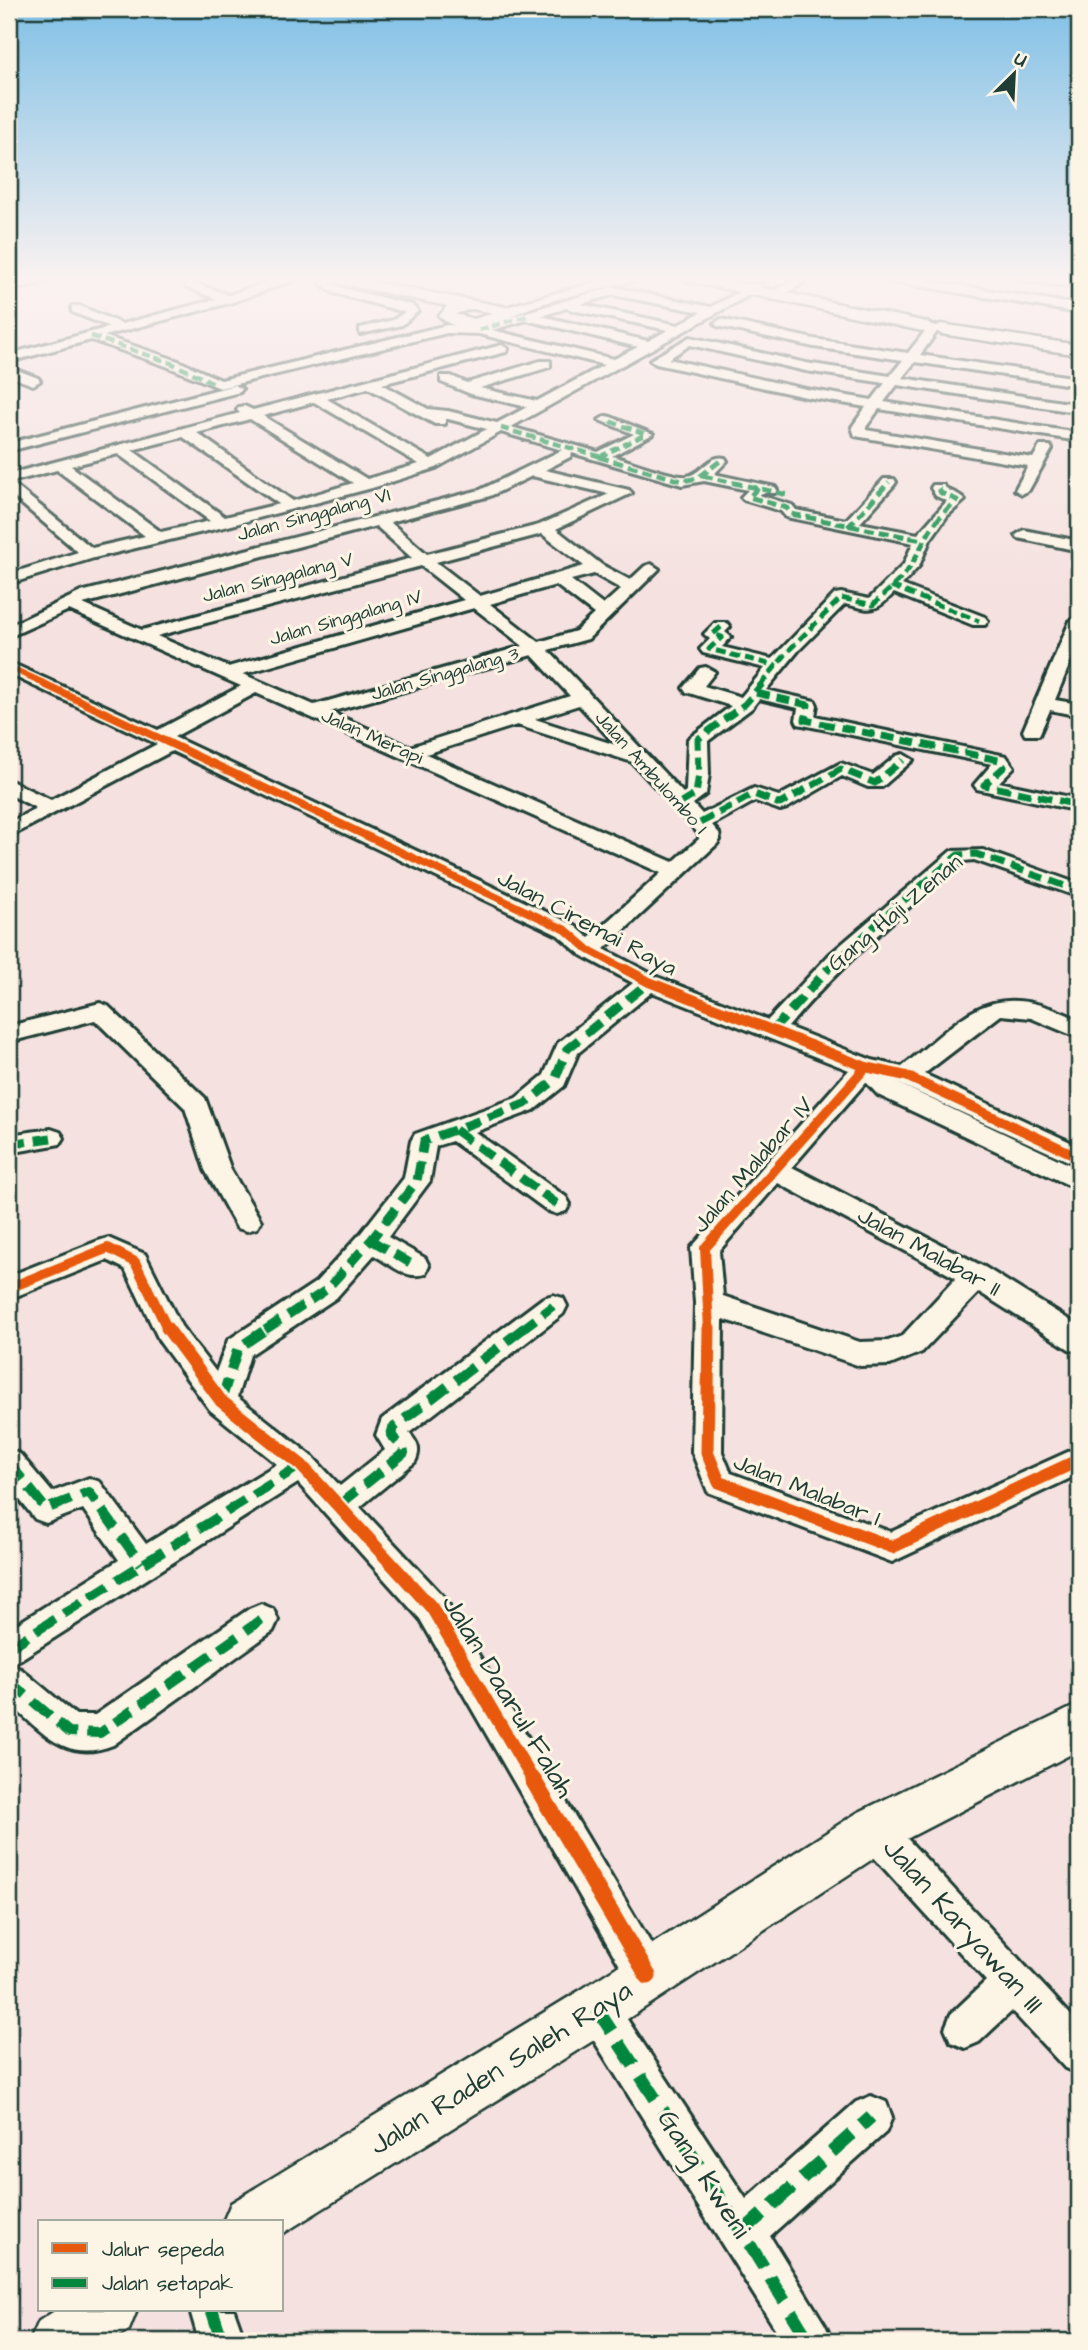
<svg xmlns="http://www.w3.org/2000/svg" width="1088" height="2350" viewBox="0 0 1088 2350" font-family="'Architects Daughter',sans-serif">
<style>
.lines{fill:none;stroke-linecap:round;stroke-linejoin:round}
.minor-casing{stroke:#1f3d34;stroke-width:6}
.major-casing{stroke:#1f3d34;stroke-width:5}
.highway-casing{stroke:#1f3d34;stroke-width:6}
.minor{fill:#fcf5e5;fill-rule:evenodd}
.major{fill:#fcf5e5;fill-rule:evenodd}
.highway{fill:#fcf5e5;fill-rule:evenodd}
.quiet-far5{stroke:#00873e;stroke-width:4.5;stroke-dasharray:9 4.5;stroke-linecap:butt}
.quiet-far4{stroke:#00873e;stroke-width:5;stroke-dasharray:10 5;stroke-linecap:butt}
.quiet-far3{stroke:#00873e;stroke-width:7;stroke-dasharray:14 7;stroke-linecap:butt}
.quiet-far2{stroke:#00873e;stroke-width:9;stroke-dasharray:18 9;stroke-linecap:butt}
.quiet-far1{stroke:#00873e;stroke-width:10;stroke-dasharray:22 10;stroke-linecap:butt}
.quiet{stroke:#00873e;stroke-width:13;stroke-dasharray:27 13;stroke-linecap:butt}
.cycleway-far4-casing{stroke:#fcf5e5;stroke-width:9}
.cycleway-far3-casing{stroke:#fcf5e5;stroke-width:11}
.cycleway-far2-casing{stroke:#fcf5e5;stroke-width:15}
.cycleway-far1-casing{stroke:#fcf5e5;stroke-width:18}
.cycleway-casing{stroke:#fcf5e5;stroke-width:21}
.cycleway-far4{stroke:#e8590c;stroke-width:6}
.cycleway-far3{stroke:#e8590c;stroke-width:8}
.cycleway-far2{stroke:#e8590c;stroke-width:10}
.cycleway-far1{stroke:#e8590c;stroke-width:13}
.cycleway{stroke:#e8590c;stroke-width:17}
.labels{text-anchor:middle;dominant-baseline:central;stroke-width:6;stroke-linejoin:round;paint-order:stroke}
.far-street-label{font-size:19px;fill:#1f3d34;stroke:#fcf5e5}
.street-label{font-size:23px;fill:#1f3d34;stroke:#fcf5e5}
.near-street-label{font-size:28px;fill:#1f3d34;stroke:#fcf5e5}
</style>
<rect width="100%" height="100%" fill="#f5e1df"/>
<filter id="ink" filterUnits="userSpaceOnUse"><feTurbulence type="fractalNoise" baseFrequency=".0143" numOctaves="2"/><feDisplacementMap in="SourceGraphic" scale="14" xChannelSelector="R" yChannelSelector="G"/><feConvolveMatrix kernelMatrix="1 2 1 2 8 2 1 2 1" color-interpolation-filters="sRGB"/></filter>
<g filter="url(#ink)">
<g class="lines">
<defs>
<g id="minor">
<path d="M41,277h23l-55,14v-6z"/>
<path d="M284,277h19l-70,25 -129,34 72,24 45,20 226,-55 31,1 135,-39 98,20 43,-23h8v4l-251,139 87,25 36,-18 -35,-14 7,-4 5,1 42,17 -41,22c16,4 62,22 75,20 15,-2 22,-22 38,-18l2,3 -13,13 61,13 2,3 -2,3h-13l-3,2 33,10 4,5 50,10 38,-41h10l2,3 -2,3 -34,38 58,11 29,-33 -11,-5 -5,-8 2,-3h10c6,8 16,7 22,15l-18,16 -17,24 -11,26 -17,19 83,32 3,4 -3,4h-12l-79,-32c-20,21 -23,17 -49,11l-47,47 -32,39 49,11 2,4 -2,11 191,40 8,11 -15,15 80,17v12l-102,-22 -3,-4 18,-21 -194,-40 -2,-4 2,-12 -39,-9 -7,9 -44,33 1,33 -3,20 -13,10 9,10 52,-26 25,8 62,-33 32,12 23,-19 7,-2 10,6 -31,27h-14l-26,-11 -55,32 -7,2 -25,-9 -43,24 7,8 1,7 -3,4 -113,105 53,28 111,43 62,-66 121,-103 32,-1 96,34v13l-105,-37 -10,1c-63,52 -124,104 -176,166l84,33 30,7c68,-55 87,-90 177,-47v18l-48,-20 -30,-3 -77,59 155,72v20l-184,-84 184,87v21l-201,-95 -12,-13 -74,85 194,101 93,58v27l-10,-4 -90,-57 -57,60 -32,13 -30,1 -137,-47 -1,133 9,21 160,59 188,-85v27l-187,88 -184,-70 -16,-40 3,-149 -4,-55 158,-178 -197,-78 -74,61 -14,33 -30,24 -59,22 91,65 4,7 -4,7 -9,3 -9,-3 -96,-70 -16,5 -6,35 -42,56 37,21 4,8 -4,8c-19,6 -35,-10 -51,-19l-38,43 -86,57 -13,42 75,59 28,30 45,-36 -9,-15 6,-16 161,-121 10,-3 10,3 4,8 -4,8 -154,119c9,10 12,17 6,29l-55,45 84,90 218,365 6,14 -6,14 -14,6 -14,-6 -214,-371 -122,-136 -277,176 -12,5v-35l110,-69 -36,-51 -37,14 -11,-4 -26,-33v-36l11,4 32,38 37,-14 11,4 46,62 131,-80 -67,-54 -50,-68 -35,-73 -18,-9 -98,39v-23l89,-35 10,-3 37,16 36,72 35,46 12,-32 88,-58 45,-49 43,-55 7,-37 4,-7 101,-36 28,-23 14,-32 75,-60 -52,-28 -23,-20 -386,-184 -163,86v-14l27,-15 -27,-14v-14l42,20 106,-56 -148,-70v-12l149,68 83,-44 -172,-76 -60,27v-11l72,-34 399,-102 82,-40 -61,-18 -65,36 -64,20 -144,38 -134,32 -85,26v-10l69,-22 -69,-59v-19l231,-61 -3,-3 2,-3 5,-1 9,4 249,-65 6,4 -2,3 -124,32 46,25 20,2 49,12 30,-16 -56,-13 -30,-12v-6h10l16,7 73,-22h10v6l-70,21 57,13 67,-36 -125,-31 -32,-1 -227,55 -54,-22 -75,-26 -82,22v-8l101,-27 -38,-15v-6h8l42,18 95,-25 -31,-12v-4h8l35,12zM613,295l88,17 -23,13 -98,-21zM567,308l5,2 96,20 -20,11 -107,-25zM527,320l3,1 108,26 -24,12 -122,-29zM368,388l67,36h10v-5h3l39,10 -56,30 -104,-60zM314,402l105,62 -52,15 -104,-63zM250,419l103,64 -60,18 -96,-68zM183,437l96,67 -54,13 -93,-67zM572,453l110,32 22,-4 44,9 -7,7 3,3 37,11 5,6 127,26 -9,21 -35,35 -28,-6 -6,1 -63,65 -50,-12 9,-10 -6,-5 5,-5 -3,-4h-12l-11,11 6,5 -10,10 3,4 62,15 -24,29 -37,-11 11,-14 -9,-5 -6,1 -17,20 3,4 45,14 -43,33 -2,52 -3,2 -135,-143 40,-11 71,-70 -8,-5 -6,2 -15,14 -28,-15 -46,-36 76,-36 -3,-3 -84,-20 25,-13zM118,454l92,67 -49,11 -90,-66zM57,470l88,66 -53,12 -81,-66zM532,476l77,18 -70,31 -112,29 -37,-32 100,-26zM376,526l36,32 -270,72 -59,-26zM542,534l42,32 -104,30 -44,-34zM421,566l43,34 -236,67 -71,-31zM594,574l27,15 -18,16 -32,-25zM556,585l38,29 -18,17 -37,11 -49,-38zM474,608l49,38 -209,59 -71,-31zM532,655l38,41 -160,51 -80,-35zM256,693l405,180 -72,65 -15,-13 -400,-188zM579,705l37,40 -81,-26zM517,725l115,37 67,72v5l-26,23 -247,-108zM778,1183l178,95 -54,58 -14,5 -28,1 -137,-46 -4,-45z"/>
<path d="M797,277h14l-32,22h-8v-6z"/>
<path d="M877,277h29l173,28v8l-196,-33z"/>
<path d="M1016,277h33l30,5v6l-57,-8z"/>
<path d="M326,280l16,8 70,17 6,6 -16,14 -42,9v-6l33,-8 12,-8 -71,-19 -14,-10z"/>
<path d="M721,319l93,20 94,14 21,-27h8l2,3 -19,26 159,23v8l-164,-24 -13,16 167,25 7,4 -7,4 -172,-26 -13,17 195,31v8l-200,-32 -13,18v3l167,28 7,-12h10l2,3 -23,41 -7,4 -7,-4 13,-24 -173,-30 -3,-9 14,-20 -60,-10 -150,-33 -6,-4 40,-23 116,26 84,13 13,-16 -89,-13 -97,-21 -2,-3zM690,345l116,26 79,12 -13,17 -66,-11 -138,-30z"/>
<path d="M9,367l29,11 2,3 -7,4 -24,-9z"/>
<path d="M235,385l7,4 -2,3 -231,59v-8z"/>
<path d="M1024,530l55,11v10l-61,-13 -2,-3z"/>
<path d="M1079,616v25l-24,59 24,4v12l-29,-6 -11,25h-14l-2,-4 47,-110z"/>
<path d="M100,1003l8,3 97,92 26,72 30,51 -4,7 -10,3 -10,-3 -32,-58 -20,-62 -90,-88 -86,22v-16z"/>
<path d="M51,1129l9,3 4,6 -4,6 -51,9v-18z"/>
<path d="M261,1604l12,5 5,11 -5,11 -160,114c-47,19 -72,-14 -104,-42v-39l12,5 55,46h19l154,-106z"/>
<path d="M874,1811l13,6 192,207v50l-14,-6 -53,-57 -33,31 -14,6 -14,-6 -6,-14 6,-14 35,-33 -125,-138 -6,-13 6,-13z"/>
<path d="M597,1989l14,6 135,204 110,-97 15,-6 15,6 6,15 -6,15 -116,104 55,89 7,16h-49l-200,-318 -6,-14 6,-14z"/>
<path d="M190,2310h44l11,31h-46z"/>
</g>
<g id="major">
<path d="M320,277h30l156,30 107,-30h25l-2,3c-36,10 -76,16 -111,30 -15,6 -28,15 -45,18 -14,1 -32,-2 -41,-12l8,-10 -120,-25zM472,309l21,4 -19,6 -19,-5z"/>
<path d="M680,277h30l217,45 8,5 6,-3 138,21v10l-138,-21 -8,-5 -6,3 -240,-51z"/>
<path d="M1079,1704v46l-188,97 -276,180 -333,207v-12h-59l8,-19 348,-212 278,-178z"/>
<path d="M56,2310h81l-8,20 -18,11h-81l9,-20z"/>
</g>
<path id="highway" d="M41,277l-2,4 -30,7v-10z"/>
</defs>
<!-- minor casing -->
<use href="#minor" class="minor-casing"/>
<!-- major casing -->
<use href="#major" class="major-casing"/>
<!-- highway casing -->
<use href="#highway" class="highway-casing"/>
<!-- minor -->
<use href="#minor" class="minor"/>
<!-- major -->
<use href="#major" class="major"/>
<!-- highway -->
<use href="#highway" class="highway"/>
<!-- quiet-far5 -->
<g class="quiet-far5">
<path d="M479,330l48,-14"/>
<path d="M91,336l80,27 43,20"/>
<path d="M501,428l104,30"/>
<path d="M599,457l47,-23 -40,-14"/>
</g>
<!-- quiet-far4 -->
<g class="quiet-far4">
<path d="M599,457l83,24 16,-3 22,-17"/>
<path d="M703,476l85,19"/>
<path d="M758,488l-9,9 38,11 4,6 131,26"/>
<path d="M848,527l41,-45"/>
<path d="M891,586l88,35"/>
<path d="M721,627l-8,7 9,3 -13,12 68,17"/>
<path d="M760,685l32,-38 49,-49 32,7c12,-12 30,-26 39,-41 16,-29 19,-41 45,-64l-16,-7 -3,-5"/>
</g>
<!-- quiet-far3 -->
<g class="quiet-far3">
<path d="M756,693l52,12 -3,15 194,40 5,7 -20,18 95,20"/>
<path d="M681,803l15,-9 3,-20 -1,-35 47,-35 17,-20"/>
<path d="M700,823l54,-29 26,10 61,-35 34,14 28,-23"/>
<path d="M826,971l58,-54 74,-62 18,-1 103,37"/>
</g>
<!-- quiet-far2 -->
<g class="quiet-far2">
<path d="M772,1031l56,-62"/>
<path d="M455,1130l102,74"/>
<path d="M9,1144l42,-6"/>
<path d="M371,1240l44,26"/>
<path d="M265,1330l61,-40 45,-50 46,-59 7,-40 101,-37 30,-24 12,-31 82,-67"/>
<path d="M521,1330l32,-24"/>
</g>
<!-- quiet-far1 -->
<g class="quiet-far1">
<path d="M221,1401l17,-53 30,-20"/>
<path d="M9,1463l37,46 43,-17 52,72"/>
<path d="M339,1505l65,-52 -1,-5 -12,-13 2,-7 131,-100"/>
<path d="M9,1648l292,-183"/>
<path d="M9,1681l60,51 31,1 161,-113"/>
</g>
<!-- quiet -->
<g class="quiet">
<path d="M597,2009l145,223 67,109"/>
<path d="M742,2232l129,-115"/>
<path d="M212,2310l10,31"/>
</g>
<defs>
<path id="cycleway-far4" d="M9,667l39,18"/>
<path id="cycleway-far3" d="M44,684l522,246 23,20 39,21"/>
<g id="cycleway-far2">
<path d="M625,969l24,13 217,85 40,9 173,81"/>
<path d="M9,1288l99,-40 27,14 33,68"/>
<path d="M709,1330l-4,-82 161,-181"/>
</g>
<g id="cycleway-far1">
<path d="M167,1328l54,73 80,64 131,143 102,174"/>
<path d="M709,1328l-2,124 12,30 173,65 187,-87"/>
</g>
<path id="cycleway" d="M533,1780l115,196"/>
</defs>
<!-- cycleway-far4 casing -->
<use href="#cycleway-far4" class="cycleway-far4-casing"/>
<!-- cycleway-far3 casing -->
<use href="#cycleway-far3" class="cycleway-far3-casing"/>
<!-- cycleway-far2 casing -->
<use href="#cycleway-far2" class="cycleway-far2-casing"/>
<!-- cycleway-far1 casing -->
<use href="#cycleway-far1" class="cycleway-far1-casing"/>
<!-- cycleway casing -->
<use href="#cycleway" class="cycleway-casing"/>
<!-- cycleway-far4 -->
<use href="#cycleway-far4" class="cycleway-far4"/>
<!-- cycleway-far3 -->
<use href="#cycleway-far3" class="cycleway-far3"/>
<!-- cycleway-far2 -->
<use href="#cycleway-far2" class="cycleway-far2"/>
<!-- cycleway-far1 -->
<use href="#cycleway-far1" class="cycleway-far1"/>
<!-- cycleway -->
<use href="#cycleway" class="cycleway"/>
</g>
</g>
<!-- sky -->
<linearGradient id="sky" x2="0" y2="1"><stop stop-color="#80c0e6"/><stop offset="0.46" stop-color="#faf2f1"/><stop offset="1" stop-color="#faf2f1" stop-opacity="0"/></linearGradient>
<rect width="1088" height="606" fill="url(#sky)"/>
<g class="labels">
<!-- far-street labels -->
<g class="far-street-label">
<text transform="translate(314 515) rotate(-15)">Jalan Singgalang VI</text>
<text transform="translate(278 578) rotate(-14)">Jalan Singgalang V</text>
<text transform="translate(346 618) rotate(-16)">Jalan Singgalang IV</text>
<text transform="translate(445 674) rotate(-16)">Jalan Singgalang 3</text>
<text transform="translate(372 737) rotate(24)">Jalan Merapi</text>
<text transform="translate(651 773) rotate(48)">Jalan Ambulombo I</text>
</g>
<!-- street labels -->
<g class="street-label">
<text transform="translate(895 913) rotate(-40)">Gang Haji Zenan</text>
<text transform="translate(587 923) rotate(28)">Jalan Ciremai Raya</text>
<text transform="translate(753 1165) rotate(-49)">Jalan Malabar IV</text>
<text transform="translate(929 1252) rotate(29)">Jalan Malabar II</text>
<text transform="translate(807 1490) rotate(22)">Jalan Malabar I</text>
</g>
<!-- near-street labels -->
<g class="near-street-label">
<text transform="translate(508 1696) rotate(59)">Jalan Daarul Falah</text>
<text transform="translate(963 1926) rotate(48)">Jalan Karyawan III</text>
<text transform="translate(501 2068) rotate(-32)">Jalan Raden Saleh Raya</text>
<text transform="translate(704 2174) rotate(57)">Gang Kweni</text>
</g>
</g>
<!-- margin -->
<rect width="1088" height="2350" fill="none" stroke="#fcf5e5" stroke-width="35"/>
<rect x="18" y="18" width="1053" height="2315" fill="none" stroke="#1f3d34" stroke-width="2.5" filter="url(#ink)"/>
<!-- legend -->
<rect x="38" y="2220" width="245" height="91" fill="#fcf5e5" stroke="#a4ab9e" stroke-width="2"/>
<rect x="52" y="2243" width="35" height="10" fill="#e8590c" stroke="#a4ab9e" stroke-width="2"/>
<text x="102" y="2256" font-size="21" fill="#1f3d34">Jalur sepeda</text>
<rect x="52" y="2278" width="35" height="10" fill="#00873e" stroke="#a4ab9e" stroke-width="2"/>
<text x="102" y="2290" font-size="21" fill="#1f3d34">Jalan setapak</text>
<!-- north arrow -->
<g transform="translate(1014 74) rotate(24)" stroke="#fcf5e5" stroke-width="5" paint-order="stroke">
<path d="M0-5L12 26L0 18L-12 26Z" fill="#1f3d34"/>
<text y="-10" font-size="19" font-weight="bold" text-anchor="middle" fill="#1f3d34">U</text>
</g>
</svg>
